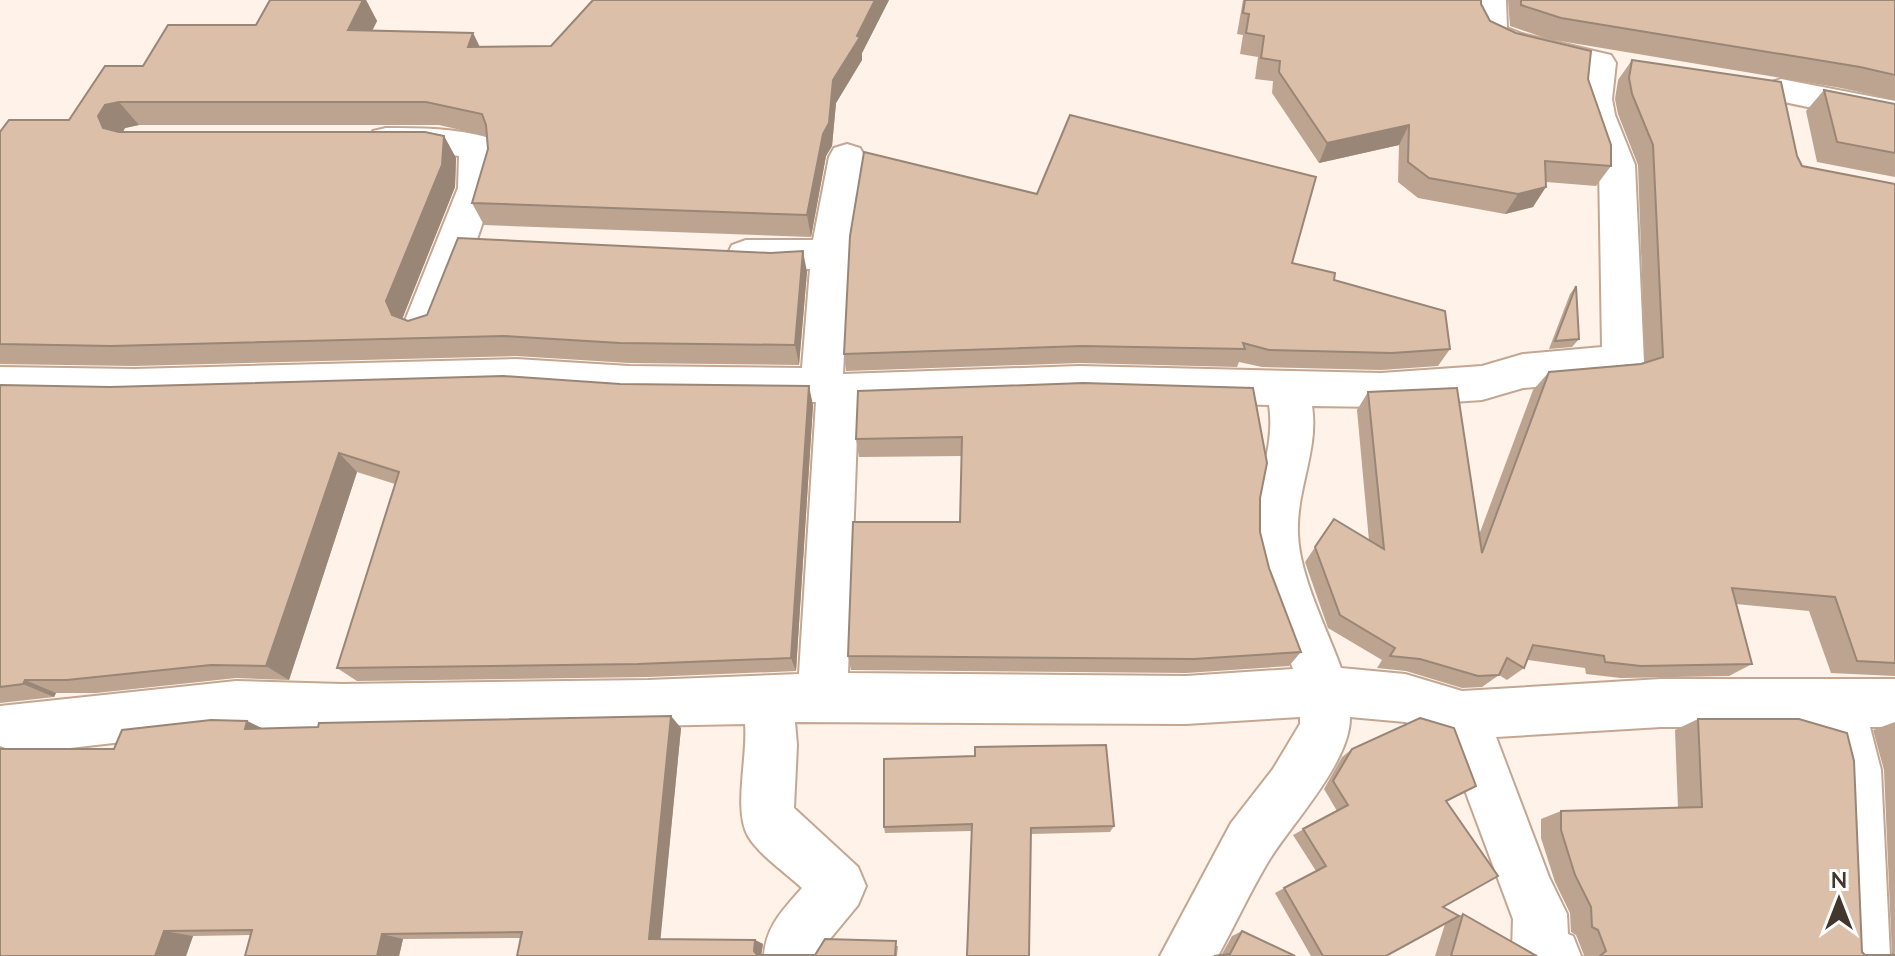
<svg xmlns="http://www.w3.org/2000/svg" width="1895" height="956" viewBox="0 0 1895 956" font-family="'Nunito Sans',sans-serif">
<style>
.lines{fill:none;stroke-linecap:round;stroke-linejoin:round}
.minor-casing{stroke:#c3a792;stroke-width:4}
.minor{fill:#fff;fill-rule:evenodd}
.wall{fill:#bca491}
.shaded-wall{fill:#998676}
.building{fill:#dbbfa9;stroke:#998676;stroke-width:2}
</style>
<rect width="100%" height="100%" fill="#fef2e9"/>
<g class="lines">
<defs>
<g id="minor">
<path d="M1474,0h32l1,28 15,6 89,21 5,8 -4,36 3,16 20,50 9,197 -6,12 -15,5 -100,9 -41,12 -101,7 -69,-1c7,44 -16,83 -14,128 1,41 29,95 43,134l64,6 57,17 199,-12h234v48h-25l11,43 9,186h-56l-5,-186 -9,-43h-159l-165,10 53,140 18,37 1,20 5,2 8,20h-66l-3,-7 1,-30 -69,-185 -39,-12 -55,-5c1,45 -59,107 -82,145 -18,30 -33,63 -50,94h-58l71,-133 42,-54 27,-45v-7l-114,7 -391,-2 2,23 -3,63 64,59 8,19 -8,19 -38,46v5h-56c2,-30 19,-46 38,-68 -17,-16 -43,-33 -54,-52 -15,-26 0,-80 -3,-112l-403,8 -106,-3 -236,27v-50l236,-25 106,3 306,-4 151,-6 17,-272 -187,-2 -113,-7 -382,10 -134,-2v-34l134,2 382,-10 113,7 173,2 8,-99 -64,1 -14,-5 -5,-10 5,-10 14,-5h67l16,-83 5,-9 13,-4 13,4 5,9 -16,97 -6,120 236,-8 302,7 101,-7 41,-12 79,-7 -3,-182 -18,-50 -3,-16 3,-29c-20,-5 -101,-18 -106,-38 -3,-9 -1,-22 -1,-32zM1079,400l190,5c7,46 -16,83 -17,128 0,38 28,99 41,136l-107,7 -338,-3 10,-265z"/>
<path d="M1781,79l114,22v24l-126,-26 -5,-8 5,-8z"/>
<path d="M386,128c36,0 69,0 104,10 21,37 -31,145 -46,185l-6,11 -14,5 -14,-5 -6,-11 54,-135 1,-32c-28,-5 -58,1 -86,-7l-5,-9 5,-9z"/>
</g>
</defs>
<!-- minor casing -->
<use href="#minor" class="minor-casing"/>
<!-- minor -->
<use href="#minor" class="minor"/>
</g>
<!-- wall -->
<g class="wall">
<path d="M270,0h96l11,21 -5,10 101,2 7,14 71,-1 42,-46h296l-27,53v7l-26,43 -4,43 -6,10 -15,81 -327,-12 -12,-22 16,-54 -1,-13 -48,-11h-300l-14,3 -2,4 321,4 12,22 -1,29 -53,132 6,2 399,-49 -8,93 -170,-2 -113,-7 -382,10 -134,-2v-232l69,-12 74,-54 113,-41z"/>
<path d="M1243,0h238v4l9,17 98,58 23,87 -15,20 -50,-4 -13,25 -28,7 -87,-16 -20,-16 1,-37 -80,18 -47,-70 1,-12 -18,-2 3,-22 -18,-3 3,-19 -6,-1z"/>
<path d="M1508,0h387v100l-54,-12 -293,-49 -38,-13z"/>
<path d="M1632,60l165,96 5,10 93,18v492l-64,-3 -22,-62 -73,-7 16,60 -23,12 -108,2 -35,-4 -1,-6 -57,-8 -4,8 -17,12 -8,-5 -17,12 -20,1 -56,-17 -29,-3 5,-8 -54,-32 -23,-66 29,-43 35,22 -12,-131 11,-18 111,143 54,-145 16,-18 96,-9 -7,-198 -20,-51 -3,-15 3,-19z"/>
<path d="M1824,90l71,14v73l-78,-15 -11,-51z"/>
<path d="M1292,263l42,17 116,69 -12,17 -57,4 -119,-3 -23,-5 -2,5 -158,-4 -233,8 -2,-17z"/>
<path d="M1576,286l3,53 -7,8 -23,2 21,-55z"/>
<path d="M0,385l813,20 -17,266 -148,6 -291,4 -20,-13 58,-184 -38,-12 -68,208 -53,-2 -140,15h-40l-2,4 -54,6z"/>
<path d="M858,391l402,107v34l9,36 32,84 -12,14 -103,7 -335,-3 -3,-14 112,-134 2,-66 -103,1 -3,-18z"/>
<path d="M1698,719l167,236h27l-8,-185 -11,-40 22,-8v234h-313l2,-1 -8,-20 -5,-3 -1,-19 -15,-31 -14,-44v-19l20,-8 117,-3 -3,-78z"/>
<path d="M247,721l15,7h419l-21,211 95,1 8,4 -2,11h54l83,-9 -1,10h-380l4,-18 -118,1 -4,17h-154l6,-21 -58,1 -7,20h-186v-210l8,3h106z"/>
<path d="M975,747l139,79 -4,6 -79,2 -60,-3 -86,2 -1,-6 90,-71z"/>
<path d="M1352,749l94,53 -3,105 16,9 4,-2 74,42h-102l10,-32 -59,32h-75l-36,-63 41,-22 -23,-36 44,-24 -13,-22 18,-32z"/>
<path d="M1242,931l53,25h-83l10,-2 10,-18z"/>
</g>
<!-- shaded-wall -->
<g class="shaded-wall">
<path d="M363,0h3l11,21 -16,32 -13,-23z"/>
<path d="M875,0h14l-27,53v7l-26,43 -4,43 -6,10 -15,81 -4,-22 26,-135z"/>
<path d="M473,33l11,23 -16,-9z"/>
<path d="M119,102l20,23 -14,3 -7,11 -15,-11 -5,-12 7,-11z"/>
<path d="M1409,125l-10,20 -80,18 8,-20z"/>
<path d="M444,136l12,22 -1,29 -54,135 -9,-7 -6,-14z"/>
<path d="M1546,187l-13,20 -28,7 13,-20z"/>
<path d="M803,251l4,21 -8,93 -4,-20z"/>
<path d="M809,386l4,19 -17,266 -5,-13z"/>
<path d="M339,453l18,19 -68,208 -23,-14z"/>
<path d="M25,680l31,13 -2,4 -31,-13z"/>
<path d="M671,716l10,12 -21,216 -11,-5z"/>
<path d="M247,721l24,12 -26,-4z"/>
<path d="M164,931l29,5 -7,20h-31z"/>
<path d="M382,934l21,5 -4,17h-22z"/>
<path d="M755,940l8,4 -2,12h-2l-5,-5z"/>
</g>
<!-- building -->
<g class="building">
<path d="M270,0h93l-15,30 125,3 -5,14 83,-1 42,-46h282l-18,36 3,1 -27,43 -4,43 -6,11 -16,81 -335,-12 16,-54 -2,-24 -4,-11 -56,-12h-307l-14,3 -7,11 5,12 16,4h306l19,4 -2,29 -56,136 6,14 16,6 19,-6 31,-77 312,15 33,-2 -8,94 -175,-2 -116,-7 -393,10 -111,-2v-212l9,-12h60l36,-54h38l25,-41h88z"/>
<path d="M1245,0h236v4l9,17 26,12 75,18 -3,28 23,66v21l-66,-5 1,26 -28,7 -89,-16 -21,-16 1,-37 -82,18 -48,-71 1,-11 -19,-3 3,-22 -18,-3 3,-19 -6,-1z"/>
<path d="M1521,0h374v75l-35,-8 -299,-49 -40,-13z"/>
<path d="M1632,60l149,22 16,74 5,10 93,18v479l-38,-2 -22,-64 -103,-9 20,76 -111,2 -36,-4 -1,-6 -71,-11 -9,23 -17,-10 -8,17 -21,1 -58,-17 -30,-3 5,-8 -55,-33 -25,-68 19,-28 50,30 -16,-157 89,-4 25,165 67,-181 92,-8 22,-7 -10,-212 -21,-51 -3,-16z"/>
<path d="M1824,90l71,14v49l-58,-11z"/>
<path d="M1070,115l246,62 -24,86 43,10 -1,7 111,31 5,38 -58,4 -123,-3 -26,-7 2,6 -163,-3 -238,8 6,-118 14,-84 173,42z"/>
<path d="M1576,286l3,53 -24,2z"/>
<path d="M503,376l117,8 189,2 -18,272 -153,6 -301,4 62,-196 -60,-19 -73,213 -55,-1 -144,15h-42l-2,4 -23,3v-302l110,2z"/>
<path d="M1083,383l170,5 14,75 -7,35v34l9,36 32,84 -107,7 -346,-3 5,-134h107l2,-85 -106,2 2,-48z"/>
<path d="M671,716l-22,223 106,1 -1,11 3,4h58l10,-16 71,2 -1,15h-378l5,-24 -140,2 -5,22h-132l7,-26 -88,1 -9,25h-155v-207h114l8,-19 89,-10 36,1 -2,8 73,-2 1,-4z"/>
<path d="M1420,718l34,10 22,58 -30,15 52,75 -55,31 16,9 -73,40h-63l-39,-68 42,-22 -23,-37 45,-24 -15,-24 19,-32z"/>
<path d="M1698,719h101l48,14 7,28 8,191 3,3h30v1h-295l6,-5 -8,-21 -6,-3 -1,-20 -16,-32 -14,-45v-19l141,-4z"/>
<path d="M1106,745l8,81 -83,2 -2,128h-62l5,-132 -88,3v-68l91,-3v-9z"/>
<path d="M1463,914l72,41 2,1h-86z"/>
<path d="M1242,931l53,25h-81l16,-2z"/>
</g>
<!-- north arrow -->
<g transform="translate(1839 900)" stroke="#ffffff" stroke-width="6" paint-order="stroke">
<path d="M0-6L14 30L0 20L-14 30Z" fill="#42362d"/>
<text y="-12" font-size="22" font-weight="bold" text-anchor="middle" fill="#42362d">N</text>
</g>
</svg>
